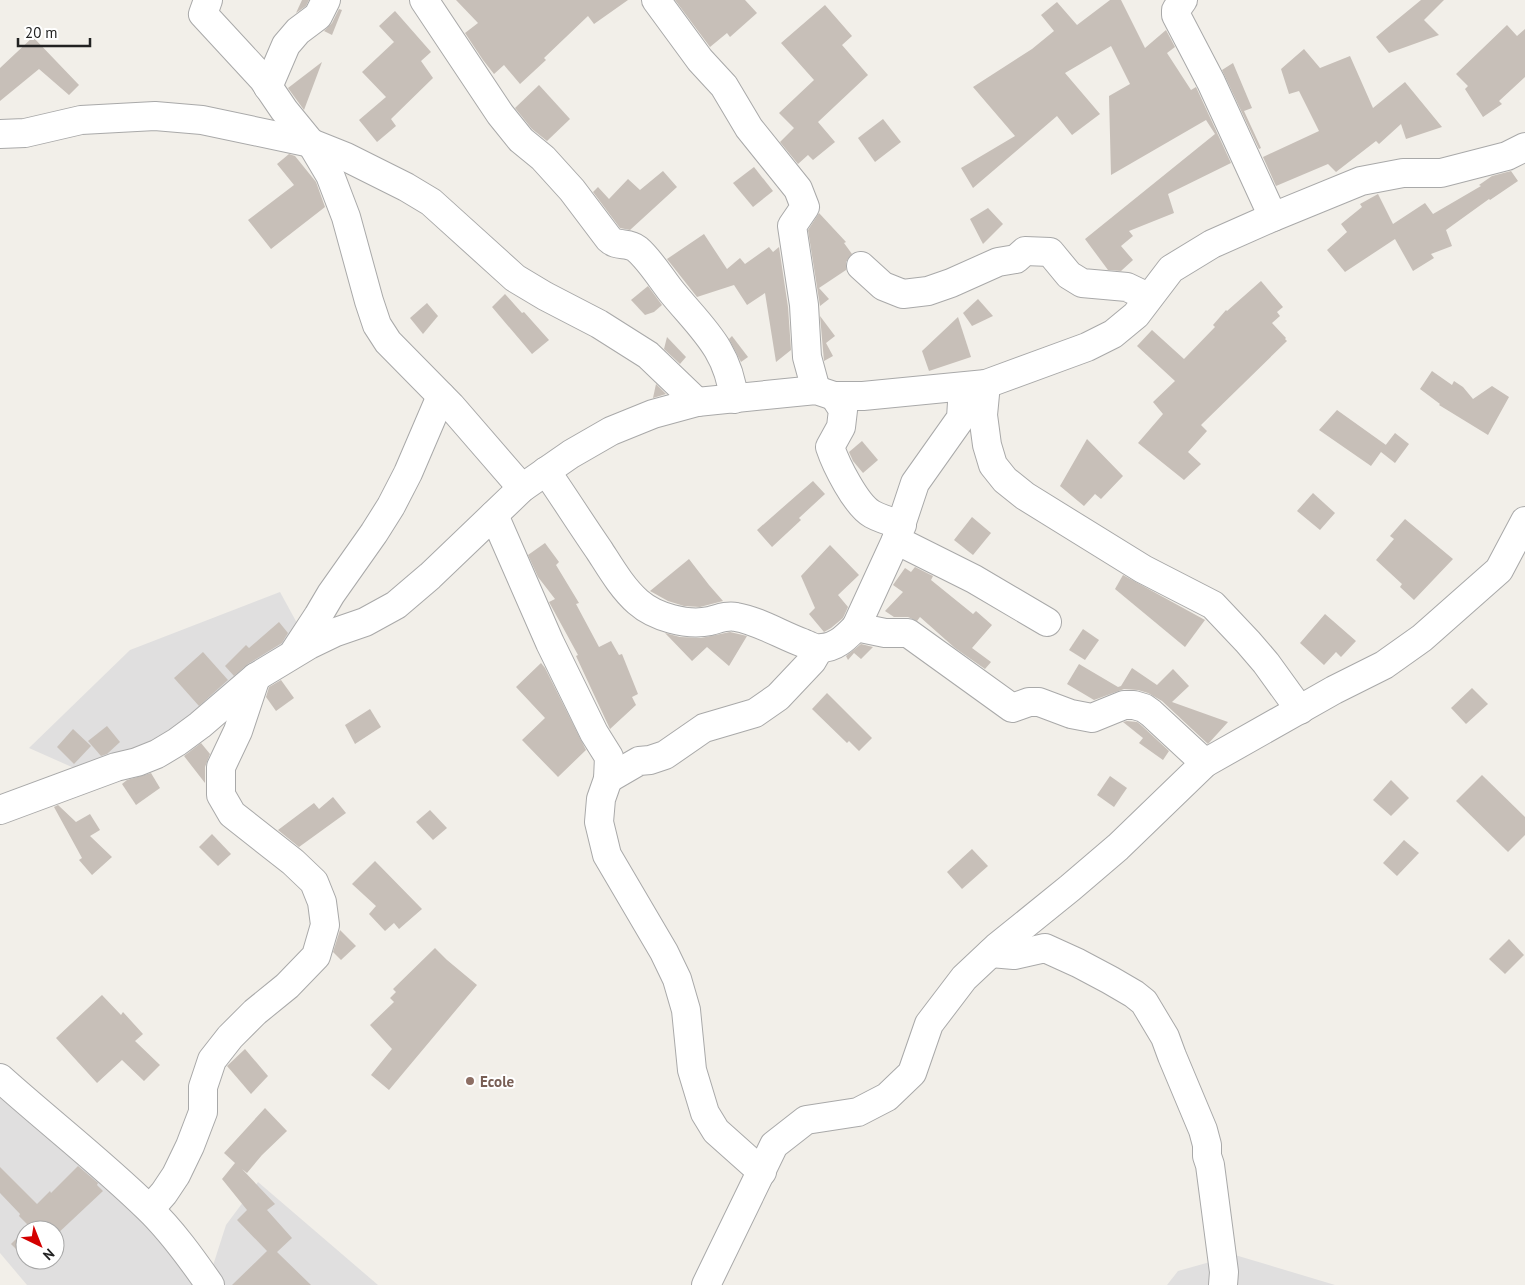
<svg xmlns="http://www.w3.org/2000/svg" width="1525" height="1285" viewBox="0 0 1525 1285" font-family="'PT Sans',sans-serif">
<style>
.residential{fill:#e0dfdf;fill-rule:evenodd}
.building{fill:#c7bfb8}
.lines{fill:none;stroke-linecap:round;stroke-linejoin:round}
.street-casing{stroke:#a9a9a9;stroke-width:30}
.street{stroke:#fff;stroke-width:28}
.education-dot{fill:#8d6e63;stroke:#fff;stroke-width:2}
.labels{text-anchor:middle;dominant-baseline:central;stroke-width:4;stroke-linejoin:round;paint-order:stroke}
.education-label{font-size:15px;font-weight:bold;fill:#785e54;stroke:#fff;text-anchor:start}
</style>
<rect width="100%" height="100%" fill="#f2efe9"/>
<!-- residential -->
<g class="residential">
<path d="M280,592l29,53 -74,51 -143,80 -63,-28 101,-98z"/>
<path d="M0,1078l208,203 18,-56 32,-43 120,103h-351l-27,-32zM25,1230h30v30h-30z"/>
<path d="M1235,1255l100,30h-168l11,-14z"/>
</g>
<!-- building -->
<g class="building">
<path d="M302,0h7l-3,6 -10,7z"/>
<path d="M456,0h172l-34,24 -6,-8 -44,42 2,2 -26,24 -16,-19 -10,9 -11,-14 -18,-27 13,-10z"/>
<path d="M675,0h70l12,13 -27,24 -3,-4 -17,14z"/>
<path d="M1110,0h11l24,48 21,-18 9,17 -8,6 24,37 5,-3 35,76 -63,31 6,19 -45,18 4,5 -12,10 12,14 -12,11 -13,-1 -23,-31 130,-105 -9,-14 -95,55 -2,-79 21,-12 -19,-38 -46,27 35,41 -28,21 -15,-19 -84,72 -12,-20 54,-32 -42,-49 59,-38 22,-18 -13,-16 16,-13 20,23z"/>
<path d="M1421,0h23l-20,20 15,15 -50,18 -13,-16z"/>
<path d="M825,5l27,31 -10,9 26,30 -50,47 17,20 -22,18 -5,-5 -10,9 -18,-22 14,-14 -15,-15 35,-33 -33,-37z"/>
<path d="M339,9l3,1 -10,25 -8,-4 8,-8z"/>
<path d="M395,11l36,41 -10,9 12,17 -42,41 5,7 -19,16 -18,-22 27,-23 -24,-25 32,-30 -15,-16z"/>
<path d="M1507,25l10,11 8,-7v48l-26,24 3,3 -19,13 -18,-28 3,-3 -12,-12z"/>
<path d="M33,37l46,48 -10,10 -30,-26 -39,32v-33z"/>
<path d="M1304,49l16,19 30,-12 23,52 32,-26 37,45 -36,12 -5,-15 -22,20 -3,-3 -40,31 -8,-8 -52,22 -13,-29 56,-26 -20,-40 -10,3 -8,-25z"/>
<path d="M322,62l-18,48 -16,-22z"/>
<path d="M1233,63l19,45 -8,3 17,37 -2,1 -37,-79z"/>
<path d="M539,85l31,34 -23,22 -15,-12 -17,-21z"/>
<path d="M883,119l18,23 -26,20 -17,-24z"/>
<path d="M289,154l6,2 21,26 9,25 -54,42 -23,-29 46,-35 -17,-21z"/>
<path d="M754,167l19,24 -20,16 -20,-24z"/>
<path d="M663,171l14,16 -47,43 -10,-2 -27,-36 5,-5 11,12 19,-20 12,11z"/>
<path d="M1511,171l7,10 -28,19 -1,-1 -43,31 6,16 -21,8 3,4 -21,13 -18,-32 -50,33 -18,-22 20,-18 -6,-8 21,-17 -2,-3 18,-10 15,30 32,-21 8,11 48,-28 -2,-1 13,-9z"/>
<path d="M988,208l15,16 -20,20 -13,-25z"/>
<path d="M819,213l27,29 -2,1 8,11 -6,8v8l-27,18 10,11 -9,7 -12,-76z"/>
<path d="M704,234l23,35 13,-11 5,6 24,-17 4,5 6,-5 9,60 3,43 -15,12 -11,-69 -18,12 -13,-20 -37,12 -30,-38z"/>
<path d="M1261,281l22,26 -6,5 3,4 -8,7 14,15 -1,1 2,2 -86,84 6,6 -19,21 13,12 -17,16 -46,-37 25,-29 -10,-12 22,-21 -38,-35 15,-16 32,29 31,-32 -2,-2 13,-15 1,1z"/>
<path d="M648,286l14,19 -8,7 -9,3 -14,-15z"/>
<path d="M505,294l17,19 2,-1 25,28 -17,14 -40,-47z"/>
<path d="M978,299l15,17 -21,10 -9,-13z"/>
<path d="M427,303l11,13 -15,18 -13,-16z"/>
<path d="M820,316l15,20 -9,7 7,13 -9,5z"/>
<path d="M958,317l13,40 -42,14 -7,-20z"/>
<path d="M732,336l16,21 -7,5 -12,-23z"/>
<path d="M667,337l19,20 -6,7 -16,-15z"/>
<path d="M1432,371l20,14 2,-4 9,6 10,12 19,-13 17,11 -21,38 -49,-30 1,-1 -20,-15z"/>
<path d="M656,384l10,10 -13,4z"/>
<path d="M1337,410l49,35 -5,6 14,-18 14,11 -14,19 -14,-11 -10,14 -52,-36z"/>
<path d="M1087,439l36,37 -22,23 -6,-5 -11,12 -24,-20z"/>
<path d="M862,441l16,19 -15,13 -10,-12 -4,-9z"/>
<path d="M813,481l12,13 -26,24 2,2 -29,27 -15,-17z"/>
<path d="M1313,493l22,20 -15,17 -23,-19z"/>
<path d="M972,517l19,16 -18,22 -19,-15z"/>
<path d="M1405,519l48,40 -39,41 -14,-13 2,-3 -26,-24 18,-21 -4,-3z"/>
<path d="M545,543l14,19 -3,3 23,38 -3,1 23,43 12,-6 8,14 3,-1 16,40 -6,3 4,8 -26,24 -34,-73 2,-1 -29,-53 6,-3 -17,-22 -10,-22z"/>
<path d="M830,545l29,30 -21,20 10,12 -5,11 -12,10 -7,4 -15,-18 6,-6 -14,-32z"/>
<path d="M689,559l20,26 14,16 -23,6 -16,-1 -16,-5 -18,-10z"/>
<path d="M915,567l18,9 -2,4 42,34 3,-3 16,14 -20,23 19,14 -6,7 -30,-21 -35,-31 -3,4 -9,-4h-14l-9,-6 18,-19 -10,-7 12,-17 6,4z"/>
<path d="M1123,575l82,45 -20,27 -70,-58z"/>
<path d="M1325,614l31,27 -15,16 -5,-5 -12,13 -24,-22z"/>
<path d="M279,622l9,11 -6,10 -34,21 -14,12 -9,-10 21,-21 3,3z"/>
<path d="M1083,629l16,11 -14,20 -16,-10z"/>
<path d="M730,632l17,4 -18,30 -22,-19 -15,14 -27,-28 15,4 21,1z"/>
<path d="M861,644l12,3 -12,12 -7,-6 -6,7 -2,-4z"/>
<path d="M203,652l25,28 -29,26 -25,-28z"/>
<path d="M541,663l4,5 41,82 -28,27 -36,-37 23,-22 -29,-31z"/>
<path d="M1079,664l39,23 3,-1 11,-18 25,17 16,-16 16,17 -17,16 56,20 -20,22 -46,-43 -14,-8 -10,-3 -14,-1 -30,11 -27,-16z"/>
<path d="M281,680l13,18 -18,13 -10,-14 3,-10z"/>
<path d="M1472,688l16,16 -22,20 -15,-16z"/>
<path d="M827,693l45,45 -13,13 -10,-10 -2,2 -35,-34z"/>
<path d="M370,709l11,18 -26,17 -10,-19z"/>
<path d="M1127,721l10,1 4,3 28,26 -6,9 -24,-17 4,-5 -20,-16z"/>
<path d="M107,726l13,16 -13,12 -6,2 -13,-15z"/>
<path d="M73,729l18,17 -17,18 -17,-17z"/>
<path d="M201,743l9,11 -5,13v16l-21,-27z"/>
<path d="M151,773l9,15 -24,17 -14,-21 5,-4z"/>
<path d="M1482,775l43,42v18l-17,17 -52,-51z"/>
<path d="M1110,776l17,12 -13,19 -17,-12z"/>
<path d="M1391,780l18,18 -18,18 -18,-16z"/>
<path d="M333,797l13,16 -47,34 -21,-17 36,-27 5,6z"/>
<path d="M58,805l18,17 14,-8 10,16 -10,6 22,21 -20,18 -13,-15 3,-2 -28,-51z"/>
<path d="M430,810l17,18 -14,12 -17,-18z"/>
<path d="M212,834l19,20 -13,12 -19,-19z"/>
<path d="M1404,840l15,13 -22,23 -14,-13z"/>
<path d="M972,849l16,17 -26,23 -15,-17z"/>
<path d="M375,861l47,48 -23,20 -5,-6 -9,8 -16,-17 7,-8 -24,-22z"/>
<path d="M340,930l16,16 -15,14 -8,-8z"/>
<path d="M1509,939l15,16 -19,19 -16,-15z"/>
<path d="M435,948l12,12 30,25 -88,105 -18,-15 21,-26 -22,-24 24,-23 -4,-4 6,-6 -3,-3z"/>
<path d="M102,995l19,20 2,-3 20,22 -8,7 25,24 -16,16 -22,-21 -25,23 -41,-45z"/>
<path d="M245,1049l23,27 -17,18 -24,-28z"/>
<path d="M265,1108l22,23 -25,24 -15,18 -5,-4 33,35 -8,6 25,28 -15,14 34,33h-79l35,-34 -30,-31 10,-10 -25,-31 13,-16 -11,-10z"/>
<path d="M78,1166l20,17 -1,2 6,6 -48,45v-10l-3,4h-27l4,-4 -10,-10 1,-2 -20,-21v-26l37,37 13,-13 1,2z"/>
<path d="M25,1230v28l-14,-14z"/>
</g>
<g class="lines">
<defs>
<g id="street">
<path d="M208,0l-5,14 60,65 21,31 27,33 19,32 16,42 23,84 8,24 11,17 63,64 71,82"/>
<path d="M424,0l76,114 21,26 22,18 29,32 37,49c8,8 19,3 28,10 13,11 23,28 34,42 30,37 57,57 63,108"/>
<path d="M656,0l44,60 24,26 25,42 49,61 7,18 -13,19 12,79 3,52 9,33"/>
<path d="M1183,0l-7,10v5l35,67 62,135"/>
<path d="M268,87l18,-42 12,-14 20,-15 8,-16"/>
<path d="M0,134l25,-1 56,-13 74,-4 47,4 109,23 35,14 60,30 25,15 84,76 30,18 54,28 49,31 49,47"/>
<path d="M861,266l22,20 20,8 25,-3 23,-8 47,-21 18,-3 9,-8 25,1 19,23 13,8 45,4 21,10"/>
<path d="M986,384l-3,31 4,30 6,20 12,15 20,16 118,73 70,36 35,37 18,21 34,47"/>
<path d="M963,387l-2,31 -46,65 -19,57 -40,87 29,6h23l104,75 17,-6h10l32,12 21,4 32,-13h10l10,3 7,5 54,50"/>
<path d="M834,396l9,14 -2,17 -11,20c6,18 26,58 42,67 9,5 20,8 30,11"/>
<path d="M546,471c18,26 35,53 53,79 11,17 23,38 39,52 17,15 49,24 72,19 8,-2 17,-6 26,-4 23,4 45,18 67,26 5,2 12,6 18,5 15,0 25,-11 35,-21"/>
<path d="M494,515l56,128 44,90 15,24 -1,22 -7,20 -2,23 8,33 57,97 13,27 9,31 6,60 13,43 11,18 46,41"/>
<path d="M896,540l78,39 73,43"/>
<path d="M295,651l23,-35 13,-22 43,-61 17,-27 17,-33 33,-77"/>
<path d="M608,779l31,-18 11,-1 15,-5 39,-27 51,-15 23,-16 34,-36 7,-12"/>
<path d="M0,810l116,-43 21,-5 20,-8 20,-12 23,-17 56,-48 53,-32 27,-13 29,-10 31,-17 34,-29 92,-88 49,-34 40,-23 42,-17 44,-12 119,-12 18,6h29l123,-12 101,-37 26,-13 23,-19 35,-46 41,-25 61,-27 88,-36 42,-8h38l66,-17 18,-9"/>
<path d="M991,953l23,2 31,-7 33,15 32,17 24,14 10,8 21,35 7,19 31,74 4,15v11l3,9 14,107 -1,13"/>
<path d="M0,1078c49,44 101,84 148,130 24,23 44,51 62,77"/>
<path d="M150,1209l14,-16 12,-18 14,-29 13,-34v-25l9,-27 18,-23 25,-25 32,-26 29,-30 9,-31 -3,-23 -8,-20 -21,-20 -61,-48 -11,-19v-28l17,-36 18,-54"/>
<path d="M706,1285l68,-140 32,-25 52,-8 29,-15 25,-24 17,-49 35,-46 33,-31 73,-59 48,-41 87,-84 129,-73 50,-25 38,-27 77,-68 26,-49"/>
</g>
</defs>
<!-- street casing -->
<use href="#street" class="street-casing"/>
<!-- street -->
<use href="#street" class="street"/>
</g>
<!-- markers -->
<circle class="education-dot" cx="470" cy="1081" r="5"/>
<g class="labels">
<!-- education labels -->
<g class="education-label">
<text x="480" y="1081">Ecole</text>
</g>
</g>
<!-- north arrow -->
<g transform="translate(40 1245) rotate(137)"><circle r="24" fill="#ffffff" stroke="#a7a7a7"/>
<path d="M0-4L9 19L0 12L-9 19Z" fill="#d40000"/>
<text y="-8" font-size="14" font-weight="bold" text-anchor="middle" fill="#222222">N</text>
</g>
<!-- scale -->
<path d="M18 38v8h72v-8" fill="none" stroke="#222222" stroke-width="2.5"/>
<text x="25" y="38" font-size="15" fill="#222222" stroke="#ffffff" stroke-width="4" paint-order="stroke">20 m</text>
</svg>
